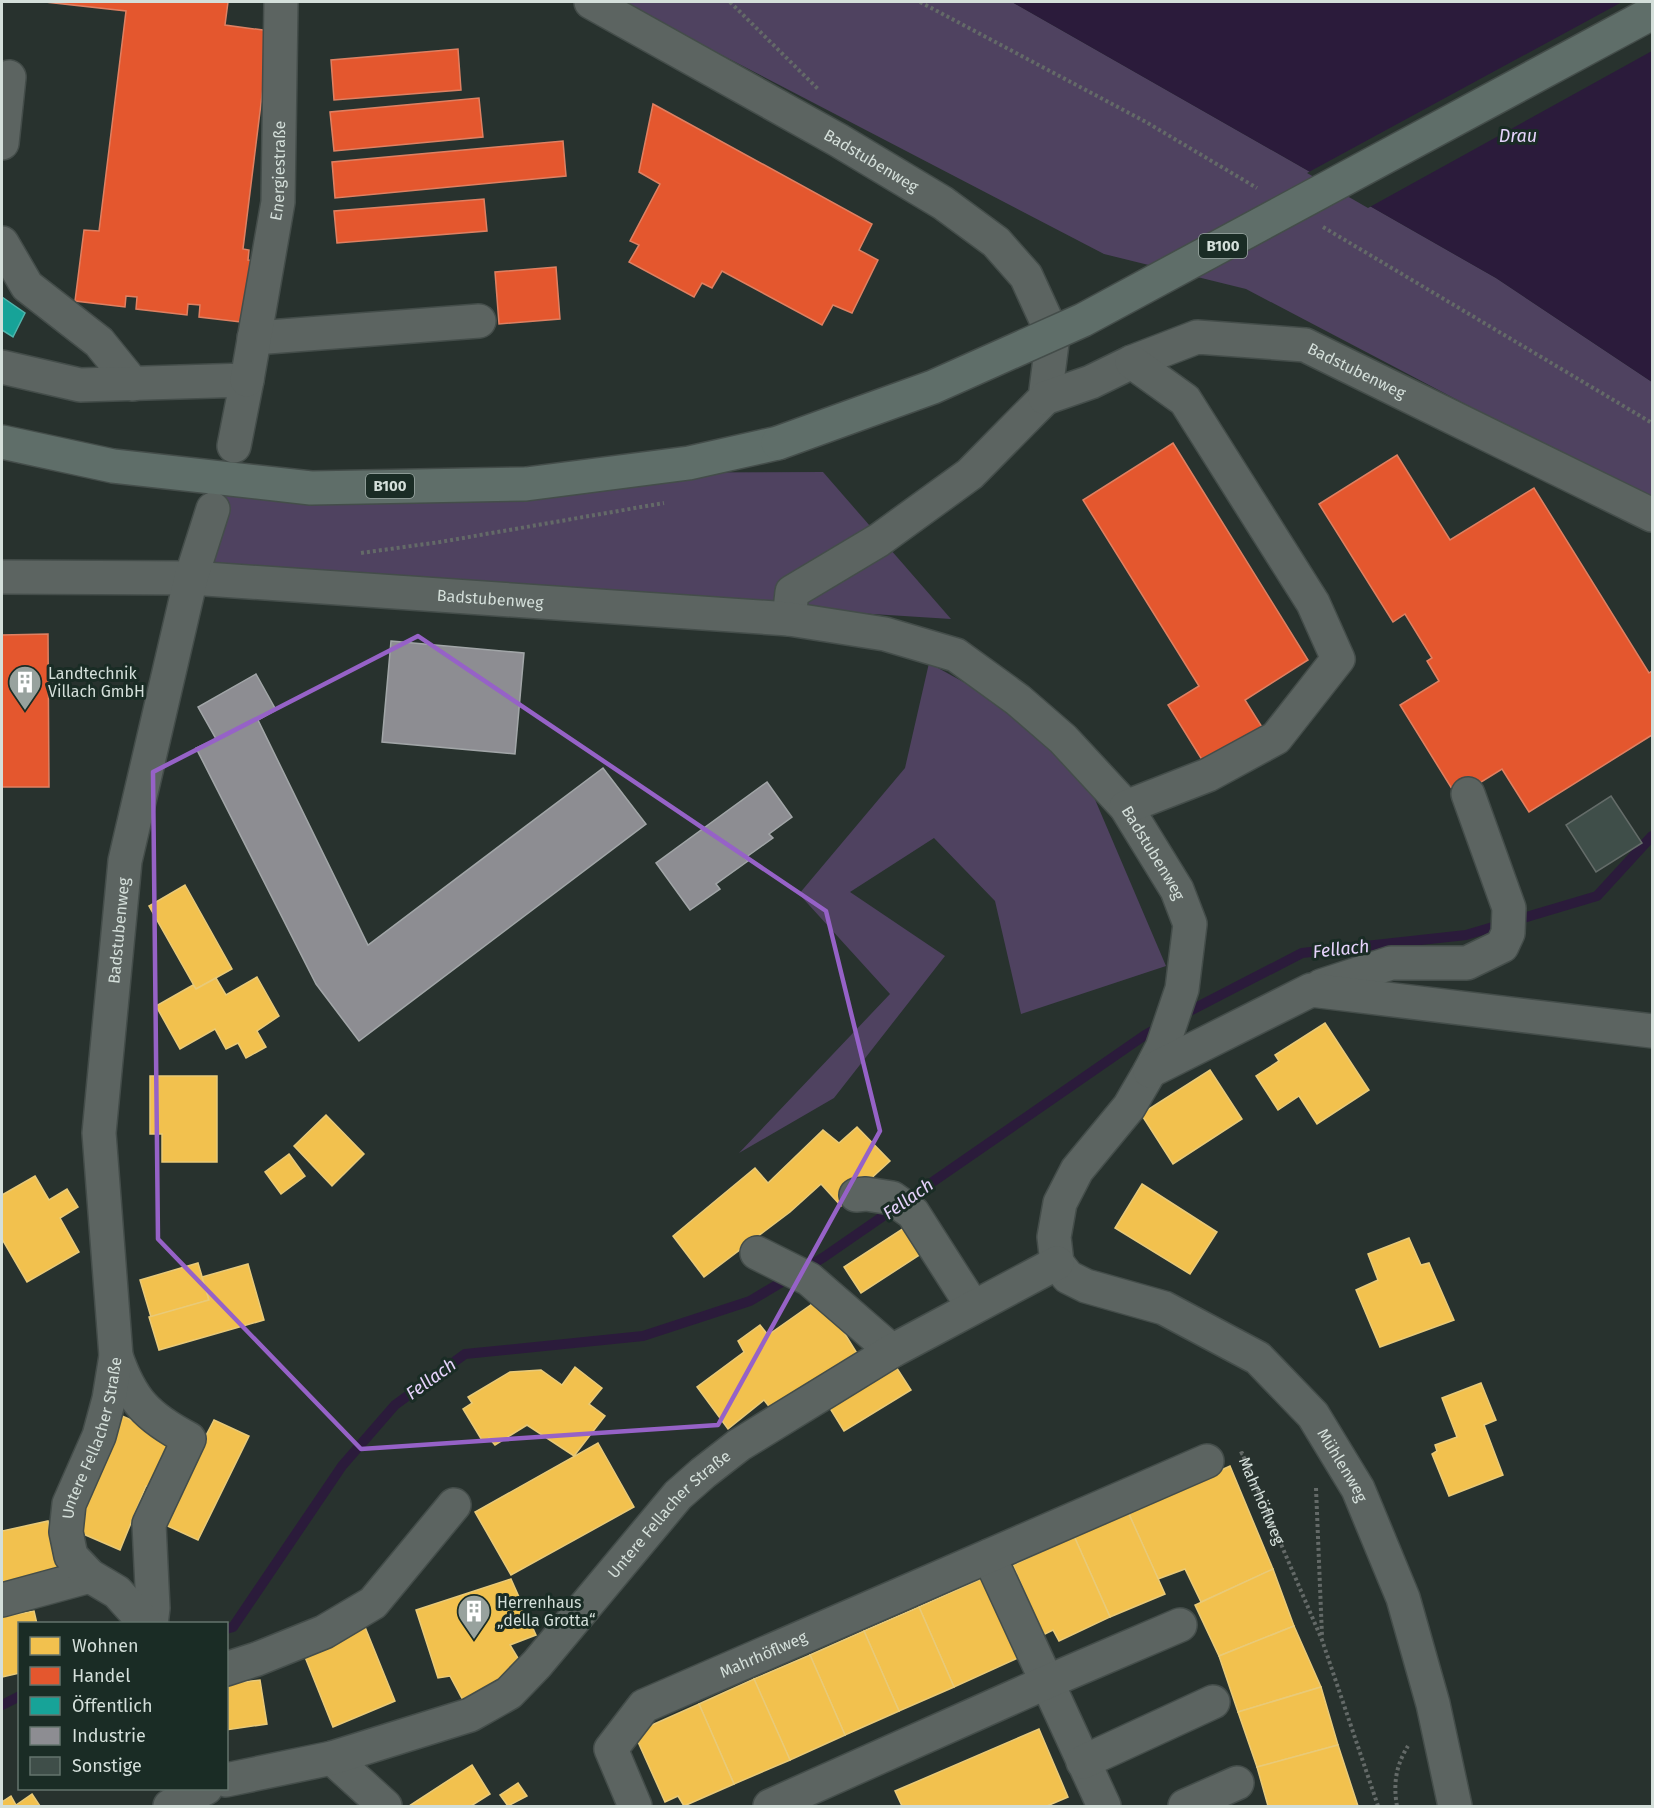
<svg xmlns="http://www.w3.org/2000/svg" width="1654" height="1808" viewBox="0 0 1654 1808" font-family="'Fira Sans',sans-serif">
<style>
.green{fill:#4f4260}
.water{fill:#2b1b3b}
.pier{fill:#28322e}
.homes{fill:#f2c14e;stroke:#e9ca78;stroke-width:1.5}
.shops{fill:#e4572e;stroke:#df8062;stroke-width:1.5}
.public{fill:#17a398;stroke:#50b5ac;stroke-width:1.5}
.industry{fill:#8d8d92;stroke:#a2a6a8;stroke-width:1.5}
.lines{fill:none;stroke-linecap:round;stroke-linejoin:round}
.stream{stroke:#2b1b3b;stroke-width:10}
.building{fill:#3f4e49;stroke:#646c69;stroke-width:1.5}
.minor-casing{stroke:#444d4a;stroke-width:36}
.major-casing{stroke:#444d4a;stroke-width:36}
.path{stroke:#646a68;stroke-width:4;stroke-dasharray:3 3;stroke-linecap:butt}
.minor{stroke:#5c6461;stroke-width:33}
.major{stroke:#5f6e69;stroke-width:33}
.major-bridge-casing{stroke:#444d4a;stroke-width:36;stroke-linecap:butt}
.major-bridge{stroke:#5f6e69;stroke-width:33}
.marked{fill:none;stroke:#9662c7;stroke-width:4.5;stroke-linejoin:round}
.labels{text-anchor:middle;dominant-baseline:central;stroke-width:6;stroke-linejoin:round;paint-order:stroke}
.shield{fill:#1a2c25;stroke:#9ca9a4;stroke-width:1.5}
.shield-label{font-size:15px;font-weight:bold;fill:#d4dfda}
.street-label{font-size:16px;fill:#d4dfda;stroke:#1a2c25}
.poi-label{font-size:16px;fill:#d4dfda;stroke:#1a2c25;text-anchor:start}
.water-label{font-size:18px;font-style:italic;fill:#e6d3fc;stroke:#1a2c25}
</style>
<rect width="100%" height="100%" fill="#28322e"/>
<!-- green -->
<g class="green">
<path d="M620,2h392l484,276 156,104v120l-406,-213 -142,-35z"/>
<path d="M823,472l128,147 -745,-47 22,-98z"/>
<path d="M929,663l58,32 98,81 81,190 -145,48 -26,-113 -61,-63 -84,54 95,64 -111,142 -95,55 151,-159 -91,-100 106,-126z"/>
</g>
<!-- water -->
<path class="water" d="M1012,2h640v380l-156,-104z"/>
<!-- pier -->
<path class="pier" d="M1622,2h30v49l-284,157 -61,-35z"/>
<!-- homes -->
<g class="homes">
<path d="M185,885l47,84 -36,20 -47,-83z"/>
<path d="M257,977l22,39 -22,15 9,16 -20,11 -8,-15 -12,6 -11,-20 -35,20 -24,-43 37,-21 3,4 20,-11 10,17z"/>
<path d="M1325,1023l44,67 -52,34 -18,-28 -21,14 -22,-34 23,-15 -4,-6z"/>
<path d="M1210,1070l32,49 -69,45 -32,-50z"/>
<path d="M150,1076h67v86h-55v-28h-12z"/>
<path d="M326,1115l38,39 -32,32 -38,-40z"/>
<path d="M857,1127l33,34 -49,45 -20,-22 -31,28 -86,65 -31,-41 82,-68 13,15 55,-53 16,13z"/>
<path d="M289,1154l16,22 -24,18 -16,-22z"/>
<path d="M35,1176l14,24 18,-11 11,18 -18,11 19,34 -52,30 -25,-43v-44z"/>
<path d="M1142,1184l75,48 -27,42 -75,-46z"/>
<path d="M907,1226l17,26 -63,41 -17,-26z"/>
<path d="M1409,1238l12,27 8,-2 25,57 -74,27 -24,-57 22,-10 -10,-26z"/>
<path d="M198,1263l11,37 -58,17 -11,-37z"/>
<path d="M248,1264l16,56 -105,30 -10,-33 60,-17 -7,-23z"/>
<path d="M822,1297l41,66 -88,51 -11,-14 -36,29 -31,-42 47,-35 -6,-11 22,-16 8,10z"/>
<path d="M889,1356l22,34 -67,41 -21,-34z"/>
<path d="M575,1367l27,21 -13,16 16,12 -31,40 -47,-31 -32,20 -6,-7 -6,4 -20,-33 9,-6 -4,-6 42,-25 31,-2 21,15z"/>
<path d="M1481,1383l15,37 -12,5 19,50 -54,21 -17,-42 5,-3 -2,-6 22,-8 -15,-39z"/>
<path d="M122,1416l54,23 -21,50 -9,-3 -26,64 -46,-20z"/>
<path d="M214,1420l35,16 -51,104 -37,-17z"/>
<path d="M598,1443l36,64 -123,68 -36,-63z"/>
<path d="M1230,1466l43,103 -72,33 -16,-33 -27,10 -30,-67z"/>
<path d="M1128,1512l37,82 -55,23 -36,-81z"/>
<path d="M48,1521l12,51 -58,13v-54z"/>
<path d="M1074,1536l36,81 -51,24 -6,-11 -10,5 -30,-70z"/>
<path d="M1273,1569l21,57 -75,30 -24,-51z"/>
<path d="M983,1578l35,80 -64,29 -35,-80z"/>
<path d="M511,1579l25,56 -26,10 14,23 -58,38 -16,-30 -12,2 -22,-68z"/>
<path d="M919,1607l35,80 -55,24 -35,-80z"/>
<path d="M34,1611l3,13h-17v49l-18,4v-60z"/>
<path d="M1294,1626l27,61 -83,25 -19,-56z"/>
<path d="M365,1627l30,74 -62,26 -30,-75z"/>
<path d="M864,1631l35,80 -54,24 -35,-80z"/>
<path d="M810,1655l35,80 -55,25 -36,-81z"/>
<path d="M754,1679l36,81 -56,24 -35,-80z"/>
<path d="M260,1680l7,44 -41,6v-46z"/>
<path d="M1321,1687l17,58 -81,22 -19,-55z"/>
<path d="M699,1704l35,80 -50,22 -6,-10 -13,6 -31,-69z"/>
<path d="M1039,1729l29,68 -21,9h-145l-7,-15z"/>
<path d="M1338,1745l20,61h-90l-11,-39z"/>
<path d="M472,1765l18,29 -19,12h-62z"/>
<path d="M518,1783l9,13 -19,10 -8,-11z"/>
<path d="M32,1794l8,12h-38v-4l9,-6 5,9z"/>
</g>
<!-- shops -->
<g class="shops">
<path d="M45,2h183l-3,23 45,6 -27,218 6,1 -1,10 8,1 -7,62 -50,-6 1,-12 -12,-1 -1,11 -51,-6 1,-12 -11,-1 -1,11 -50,-6 9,-71 15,1 27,-220z"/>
<path d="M458,49l3,41 -127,10 -3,-40z"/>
<path d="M479,98l4,39 -149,14 -4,-39z"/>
<path d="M653,104l219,120 -13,26 19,10 -26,53 -19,-8 -11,20 -100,-54 -10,17 -10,-5 -8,14 -65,-35 10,-17 -9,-4 30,-57 -21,-12z"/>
<path d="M563,141l3,35 -231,22 -3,-36z"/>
<path d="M484,199l3,32 -150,12 -3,-32z"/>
<path d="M556,267l4,52 -61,5 -4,-52z"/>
<path d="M1173,443l135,217 -63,40 22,35 -58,36 -41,-66 31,-19 -116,-186z"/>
<path d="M1397,455l53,85 84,-52 115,185 3,-2v64l-123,77 -27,-43 -45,28 -57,-92 39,-24 -12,-20 5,-3 -27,-44 -12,8 -74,-118z"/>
<path d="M48,634l1,153h-47v-152z"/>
</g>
<!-- public -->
<path class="public" d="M2,297l23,16 -12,24 -11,-7z"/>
<!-- industry -->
<g class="industry">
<path d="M391,641l133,12 -9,101 -133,-12z"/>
<path d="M256,674l20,36 -18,10 110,225 235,-177 43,56 -287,217 -43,-57 -120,-236 20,-9 -18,-32z"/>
<path d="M767,782l25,35 -23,17 4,4 -28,20 3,3 -32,23 4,5 -30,21 -34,-47z"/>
</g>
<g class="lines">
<!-- stream -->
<g class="stream">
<path d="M1180,1016l122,-63 164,-18 131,-39 55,-60"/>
<path d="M226,1629l7,-2 109,-161 53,-61 70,-51 178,-18 107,-35 74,-44 321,-222 16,-9"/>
<path d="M2,1705l18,-9"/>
</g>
</g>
<!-- building -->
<path class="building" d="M1611,796l31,47 -46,29 -30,-47z"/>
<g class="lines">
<defs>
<g id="minor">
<path id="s2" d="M591,2l247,138 105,63 53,39 30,34 27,59 -8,63 -75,76 -91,66 -87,52 -3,27"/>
<path d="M2,143l7,-66"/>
<path d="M2,243l25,43 72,56 34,42"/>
<path d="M254,338l225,-17"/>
<path d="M2,367l78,18 167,-5 -13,66"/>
<path id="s3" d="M247,380l31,-178 3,-200"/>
<path id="s4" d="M1045,398l46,-16 41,-20 65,-25 108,8 347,170"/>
<path id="s5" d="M2,577l189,1 598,41 96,15 71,21 62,45 45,39 63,68 51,83 13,34 -8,65 -20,59 -12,23 -21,36 -52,63 -17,33 -6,34 3,26"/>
<path d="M1126,807l82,-32 68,-37 62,-79 -25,-56 -128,-203 -53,-38"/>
<path d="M1321,986l70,-23h76l35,-17 6,-13 1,-25 -41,-114"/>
<path d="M1150,1071l161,-81 341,41"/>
<path d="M856,1195l10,-1 26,4 21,15 60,94"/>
<path d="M757,1253l52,26 83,72"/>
<path id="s6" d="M1057,1263l11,14 18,9 78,22 94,50 55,57 45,74 45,109 30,106 22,102"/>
<path d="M116,1356c15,44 31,61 73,83l-40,85 4,84 -2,16"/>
<path d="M989,1556l115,250"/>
<path d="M2,1600l88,-24"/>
<path id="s7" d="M146,1624l-29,-32 -27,-16 -19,-20 -5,-24 3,-28 30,-68 10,-37 7,-43 -17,-223 26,-272 66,-283 22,-69"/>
<path d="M226,1669l31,-10 67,-27 49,-29 81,-98"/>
<path d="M332,1758l53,48"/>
<path d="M1083,1762l130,-60"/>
<path id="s8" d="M226,1780l106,-22 138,-43 39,-22 28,-29 141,-169 25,-22 36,-28 153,-94 165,-88"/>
<path d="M170,1806l36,-18"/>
<path id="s9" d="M635,1806l-24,-57 33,-43 563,-245"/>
<path d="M770,1806l277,-124 133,-57"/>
<path d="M1185,1806l52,-23"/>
</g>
<path id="major" d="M2,442l111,24 198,22 215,-4 163,-21 89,-20"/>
</defs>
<!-- minor casing -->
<use href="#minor" class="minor-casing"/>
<!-- major casing -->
<use href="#major" class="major-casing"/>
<!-- path -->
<g class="path">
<path d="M730,2l88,87"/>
<path d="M920,2l226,120 111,66"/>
<path d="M1323,227l329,196"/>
<path d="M361,553l79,-11 224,-39"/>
<path id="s1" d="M1240,1454l2,-1 80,187 56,166"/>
<path d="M1316,1488l6,148"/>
<path d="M1397,1806c-4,-22 -1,-41 11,-60"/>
</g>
<!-- minor -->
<use href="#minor" class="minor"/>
<!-- major -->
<use href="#major" class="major"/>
<defs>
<path id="major-bridge" d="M778,443l155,-56 150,-67 569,-307"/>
</defs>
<!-- major-bridge casing -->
<use href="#major-bridge" class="major-bridge-casing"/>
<!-- major-bridge -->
<use href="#major-bridge" class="major-bridge"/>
</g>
<!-- marked area -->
<path class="marked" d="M418,636l408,275 54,220 -162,294 -357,24 -203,-210 -5,-467z"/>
<!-- icons -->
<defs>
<symbol id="building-pin" viewBox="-11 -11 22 30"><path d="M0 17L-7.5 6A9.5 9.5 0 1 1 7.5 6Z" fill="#98a29e" stroke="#1a2c25"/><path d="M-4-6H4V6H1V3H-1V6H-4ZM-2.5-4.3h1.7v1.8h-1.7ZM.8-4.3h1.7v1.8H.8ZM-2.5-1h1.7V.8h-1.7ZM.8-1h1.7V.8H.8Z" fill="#fff"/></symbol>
</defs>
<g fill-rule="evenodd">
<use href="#building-pin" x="6" y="663" width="38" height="52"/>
<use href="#building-pin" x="455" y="1592" width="38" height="52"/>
</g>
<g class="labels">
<!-- shield labels -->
<g class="shield">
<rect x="1199" y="234" width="48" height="24" rx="4.5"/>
<rect x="366" y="474" width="48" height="24" rx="4.5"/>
</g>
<g class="shield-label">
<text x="1223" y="246">B100</text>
<text x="390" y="486">B100</text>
</g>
<!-- street labels -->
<g class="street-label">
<text stroke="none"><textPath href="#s2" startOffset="322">Badstubenweg</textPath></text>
<text stroke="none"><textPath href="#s3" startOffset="212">Energiestraße</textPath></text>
<text stroke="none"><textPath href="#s4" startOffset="330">Badstubenweg</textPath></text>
<text stroke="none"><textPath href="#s5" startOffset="489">Badstubenweg</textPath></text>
<text stroke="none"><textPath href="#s5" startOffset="1242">Badstubenweg</textPath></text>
<text stroke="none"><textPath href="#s7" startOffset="738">Badstubenweg</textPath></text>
<text stroke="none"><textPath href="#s7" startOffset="225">Untere Fellacher Straße</textPath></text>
<text stroke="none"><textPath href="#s6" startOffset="363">Mühlenweg</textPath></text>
<text stroke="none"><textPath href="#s1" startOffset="54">Mahrhöflweg</textPath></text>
<text stroke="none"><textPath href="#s8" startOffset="538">Untere Fellacher Straße</textPath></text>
<text stroke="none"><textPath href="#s9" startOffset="246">Mahrhöflweg</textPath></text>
</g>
<!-- poi labels -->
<g class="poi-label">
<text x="48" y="673">Landtechnik<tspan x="48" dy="18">Villach GmbH</tspan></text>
<text x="497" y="1602">Herrenhaus<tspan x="497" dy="18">„della Grotta“</tspan></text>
</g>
<!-- water labels -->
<g class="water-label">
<text x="1518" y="136">Drau</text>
<text transform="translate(1341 949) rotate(-6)">Fellach</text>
<text transform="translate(908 1199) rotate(-35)">Fellach</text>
<text transform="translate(431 1379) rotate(-36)">Fellach</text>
</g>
</g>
<!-- border -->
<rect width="1654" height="1808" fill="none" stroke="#d4dfda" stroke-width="6"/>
<!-- legend -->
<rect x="18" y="1622" width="210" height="168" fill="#1a2c25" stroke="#64746d" stroke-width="1.5"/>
<rect x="30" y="1637" width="30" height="18" fill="#f2c14e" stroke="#64746d" stroke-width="1.5"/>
<text x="72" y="1652" font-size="18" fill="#d4dfda">Wohnen</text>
<rect x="30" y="1667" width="30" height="18" fill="#e4572e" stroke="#64746d" stroke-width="1.5"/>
<text x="72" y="1682" font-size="18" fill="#d4dfda">Handel</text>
<rect x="30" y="1697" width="30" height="18" fill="#17a398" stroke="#64746d" stroke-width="1.5"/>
<text x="72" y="1712" font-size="18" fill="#d4dfda">Öffentlich</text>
<rect x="30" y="1727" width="30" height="18" fill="#8d8d92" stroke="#64746d" stroke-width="1.5"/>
<text x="72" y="1742" font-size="18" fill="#d4dfda">Industrie</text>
<rect x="30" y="1757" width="30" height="18" fill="#3f4e49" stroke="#64746d" stroke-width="1.5"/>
<text x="72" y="1772" font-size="18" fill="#d4dfda">Sonstige</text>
</svg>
